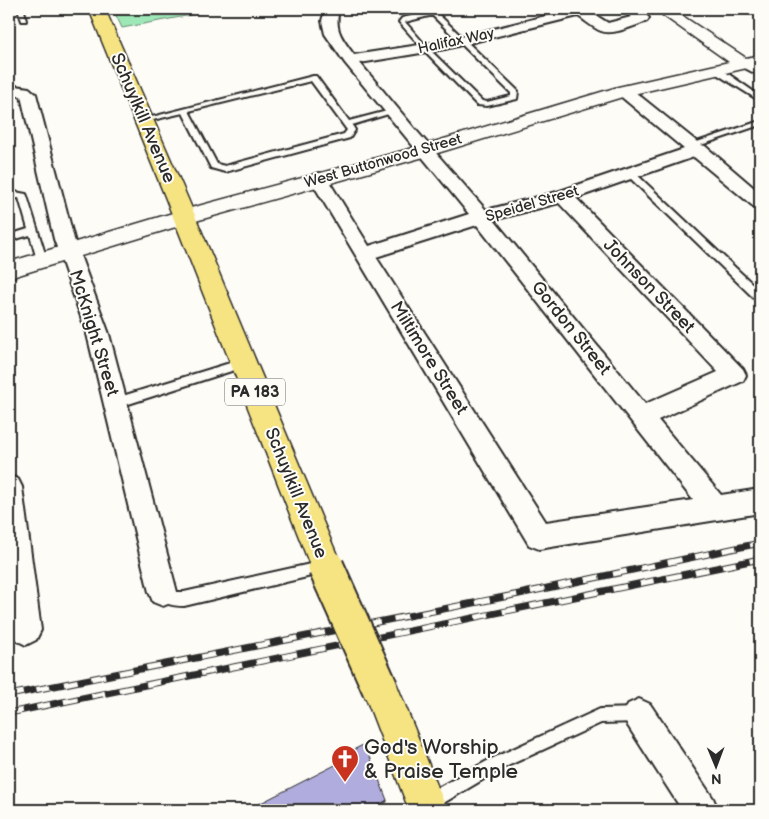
<svg xmlns="http://www.w3.org/2000/svg" width="769" height="819" viewBox="0 0 769 819" font-family="'Balsamiq Sans',sans-serif">
<style>
.green{fill:#9ee7b6;stroke:#648970}
.lines{fill:none;stroke-linecap:round;stroke-linejoin:round}
.lane-casing{stroke:#2b2b2b;stroke-width:4}
.street-casing{stroke:#2b2b2b;stroke-width:4}
.secondary-casing{stroke:#2b2b2b;stroke-width:3}
.primary-casing{stroke:#2b2b2b;stroke-width:3}
.lane{fill:#fdfcf7;fill-rule:evenodd}
.street{fill:#fdfcf7;fill-rule:evenodd}
.secondary{fill:#fdfcf7;fill-rule:evenodd}
.primary{fill:#f6e381;fill-rule:evenodd}
.rail-casing{stroke:#2b2b2b;stroke-width:7}
.rail{stroke:#fdfcf7;stroke-width:5;stroke-dasharray:14;stroke-linecap:butt}
.primary-bridge-casing{stroke:#2b2b2b;stroke-width:39;stroke-linecap:butt}
.primary-bridge{stroke:#f6e381;stroke-width:35}
.shaded-wall{fill:#7b789b;stroke:#2b2b2b}
.building{fill:#b0acdd;stroke:#2b2b2b}
.labels{text-anchor:middle;dominant-baseline:central;stroke-width:4;stroke-linejoin:round;paint-order:stroke}
.far-street-label{font-size:15px;fill:#2b2b2b;stroke:#fdfcf7}
.shield{fill:#fdfcf7;stroke:#6a6a68;stroke-width:1}
.shield-label{font-size:16px;font-weight:bold;fill:#2b2b2b}
.street-label{font-size:18px;fill:#2b2b2b;stroke:#fdfcf7}
.near-poi-label{font-size:21px;fill:#2b2b2b;stroke:#fdfcf7;text-anchor:start}
</style>
<rect width="100%" height="100%" fill="#fdfcf7"/>
<filter id="ink" filterUnits="userSpaceOnUse"><feTurbulence type="fractalNoise" baseFrequency=".02" numOctaves="2"/><feDisplacementMap in="SourceGraphic" scale="10" xChannelSelector="R" yChannelSelector="G"/><feConvolveMatrix kernelMatrix="1 2 1 2 8 2 1 2 1" color-interpolation-filters="sRGB"/></filter>
<g filter="url(#ink)">
<!-- green -->
<path class="green" d="M113,9h93l1,3 -85,16z"/>
<g class="lines">
<defs>
<g id="lane">
<path d="M18,9h6l2,12h-4z"/>
<path d="M429,12l8,1 81,78 -1,8 -30,7 -10,-1 -54,-56 -24,-27 3,-4zM429,16h4l78,77v3l-24,6 -5,-1 -55,-54 -22,-25z"/>
<path d="M741,62h6l13,9v5l-19,-10z"/>
<path d="M715,69h6l39,27v5l-45,-28z"/>
<path d="M313,76h3l33,45 42,-11 4,2 -43,13 3,5 -5,8 -125,34 -14,-4 -28,-55 -39,9 -4,-2zM311,81l36,49 -3,4 -119,32 -8,-2 -28,-53z"/>
<path d="M760,121v4l-65,22 -7,-2z"/>
<path d="M630,170l3,1 127,120v10l-4,-1 -129,-125 -1,-2z"/>
<path d="M15,192l11,2 1,2 20,64 -2,2h-6l-2,-2 -7,-25 -21,6v-6l19,-6 -9,-31 -10,1v-6z"/>
<path d="M243,359l4,1 1,3 -1,3 -131,42 -4,-2 -2,-3 2,-3 4,-2z"/>
<path d="M324,561l5,2 2,4 -2,4 -5,2 -140,33c-12,0 -23,-2 -28,-14l2,-5 5,-2 9,7h12z"/>
<path d="M638,708l5,2 2,5 -2,5 -5,2 -37,1 -102,47 -64,38 -6,2 -6,-2 -2,-6 2,-6 66,-36 111,-51z"/>
</g>
<g id="street">
<path d="M325,9h14c-5,22 3,29 15,46l91,-14 129,-32h23l-5,4 16,10 23,-6 -10,-8c12,0 20,-1 28,9l-2,3c-11,4 -34,15 -46,10 -8,-3 -15,-10 -23,-15l-133,33 -85,14 54,65 72,82 71,-18 127,-43 -66,-55 -2,-3 2,-3h12l71,57 4,1 55,47v15l-7,-2 -59,-49 -118,41 167,171 3,6 -3,6 -85,39 63,75 39,-6v24l-221,36 -10,-4 -219,-366 3,-4 6,-2 6,2 44,71 100,-32 -124,-151 -20,-29 -3,-13zM559,203l159,169 -73,32 -151,-184zM477,225l216,275 -147,22 -170,-265z"/>
<path d="M9,85l20,3 7,6 38,145 35,95 68,258 -4,10 -10,4 -10,-4 -4,-10 -62,-258 -33,-95 -33,-143 -12,-1z"/>
<path d="M9,475l9,4 4,8 19,143 -5,10 -10,5 -10,-5 -5,-10 -2,-25z"/>
<path d="M639,699l11,5 63,94 5,12h-36l-54,-84 -5,-11 5,-11z"/>
</g>
<path id="secondary" d="M654,9h18l74,49 14,-3v10l-131,30 -198,60 -239,67 -183,56v-16l167,-50 241,-65 201,-60 111,-25z"/>
<g id="primary">
<path d="M89,9h16l83,190 154,368 -5,11 -11,4 -11,-4 -149,-379z"/>
<path d="M380,670l13,5 54,135h-38l-47,-122 5,-13z"/>
</g>
</defs>
<!-- lane casing -->
<use href="#lane" class="lane-casing"/>
<!-- street casing -->
<use href="#street" class="street-casing"/>
<!-- secondary casing -->
<use href="#secondary" class="secondary-casing"/>
<!-- primary casing -->
<use href="#primary" class="primary-casing"/>
<!-- lane -->
<use href="#lane" class="lane"/>
<!-- street -->
<use href="#street" class="street"/>
<!-- secondary -->
<use href="#secondary" class="secondary"/>
<!-- primary -->
<use href="#primary" class="primary"/>
<defs>
<g id="rail">
<path d="M9,695l510,-101 241,-51"/>
<path d="M9,713l751,-154"/>
</g>
</defs>
<!-- rail casing -->
<use href="#rail" class="rail-casing"/>
<!-- rail -->
<use href="#rail" class="rail"/>
<defs>
<path id="primary-bridge" d="M326,567l54,121"/>
</defs>
<!-- primary-bridge casing -->
<use href="#primary-bridge" class="primary-bridge-casing"/>
<!-- primary-bridge -->
<use href="#primary-bridge" class="primary-bridge"/>
</g>
<!-- shaded-wall -->
<path class="shaded-wall" d="M387,800v2l-9,5 -1,-1z"/>
<!-- building -->
<path class="building" d="M365,744l22,56 -10,6 2,4h-126v-3l90,-46 -2,-5z"/>
</g>
<!-- icons -->
<defs>
<symbol id="church-pin" viewBox="-11 -11 22 30"><path d="M0 17L-7.5 6A9.5 9.5 0 1 1 7.5 6Z" fill="#c8321e" stroke="#fdfcf7"/><path d="M-1.2-6h2.4v3.5h3.3v2.4h-3.3V6h-2.4V-.1h-3.3v-2.4h3.3Z" fill="#fff"/></symbol>
</defs>
<g fill-rule="evenodd">
<use href="#church-pin" x="329" y="743" width="32" height="43"/>
</g>
<g class="labels">
<!-- far-street labels -->
<g class="far-street-label">
<text transform="translate(456 41) rotate(-12)">Halifax Way</text>
<text transform="translate(383 161) rotate(-16)">West Buttonwood Street</text>
<text transform="translate(532 204) rotate(-16)">Speidel Street</text>
</g>
<!-- shield labels -->
<rect class="shield" x="225" y="378.5" width="60" height="27" rx="4"/>
<g class="shield-label">
<text x="255" y="392">PA 183</text>
</g>
<!-- street labels -->
<g class="street-label">
<text transform="translate(143 118) rotate(67)">Schuylkill Avenue</text>
<text transform="translate(649 286) rotate(46)">Johnson Street</text>
<text transform="translate(571 328) rotate(51)">Gordon Street</text>
<text transform="translate(94 333) rotate(73)">McKnight Street</text>
<text transform="translate(429 358) rotate(58)">Miltimore Street</text>
<text transform="translate(296 493) rotate(68)">Schuylkill Avenue</text>
</g>
<!-- near-poi labels -->
<g class="near-poi-label">
<text x="364" y="747">God's Worship<tspan x="364" dy="24">&amp; Praise Temple</tspan></text>
</g>
</g>
<!-- margin -->
<rect width="769" height="819" fill="none" stroke="#fdfcf7" stroke-width="30"/>
<rect x="15" y="15" width="739" height="789" fill="none" stroke="#2b2b2b" stroke-width="2" filter="url(#ink)"/>
<!-- north arrow -->
<g transform="translate(716 766) rotate(179)" stroke="#fdfcf7" stroke-width="4" paint-order="stroke">
<path d="M0-4L9 19L0 12L-9 19Z" fill="#2b2b2b"/>
<text y="-8" font-size="14" font-weight="bold" text-anchor="middle" fill="#2b2b2b">N</text>
</g>
</svg>
